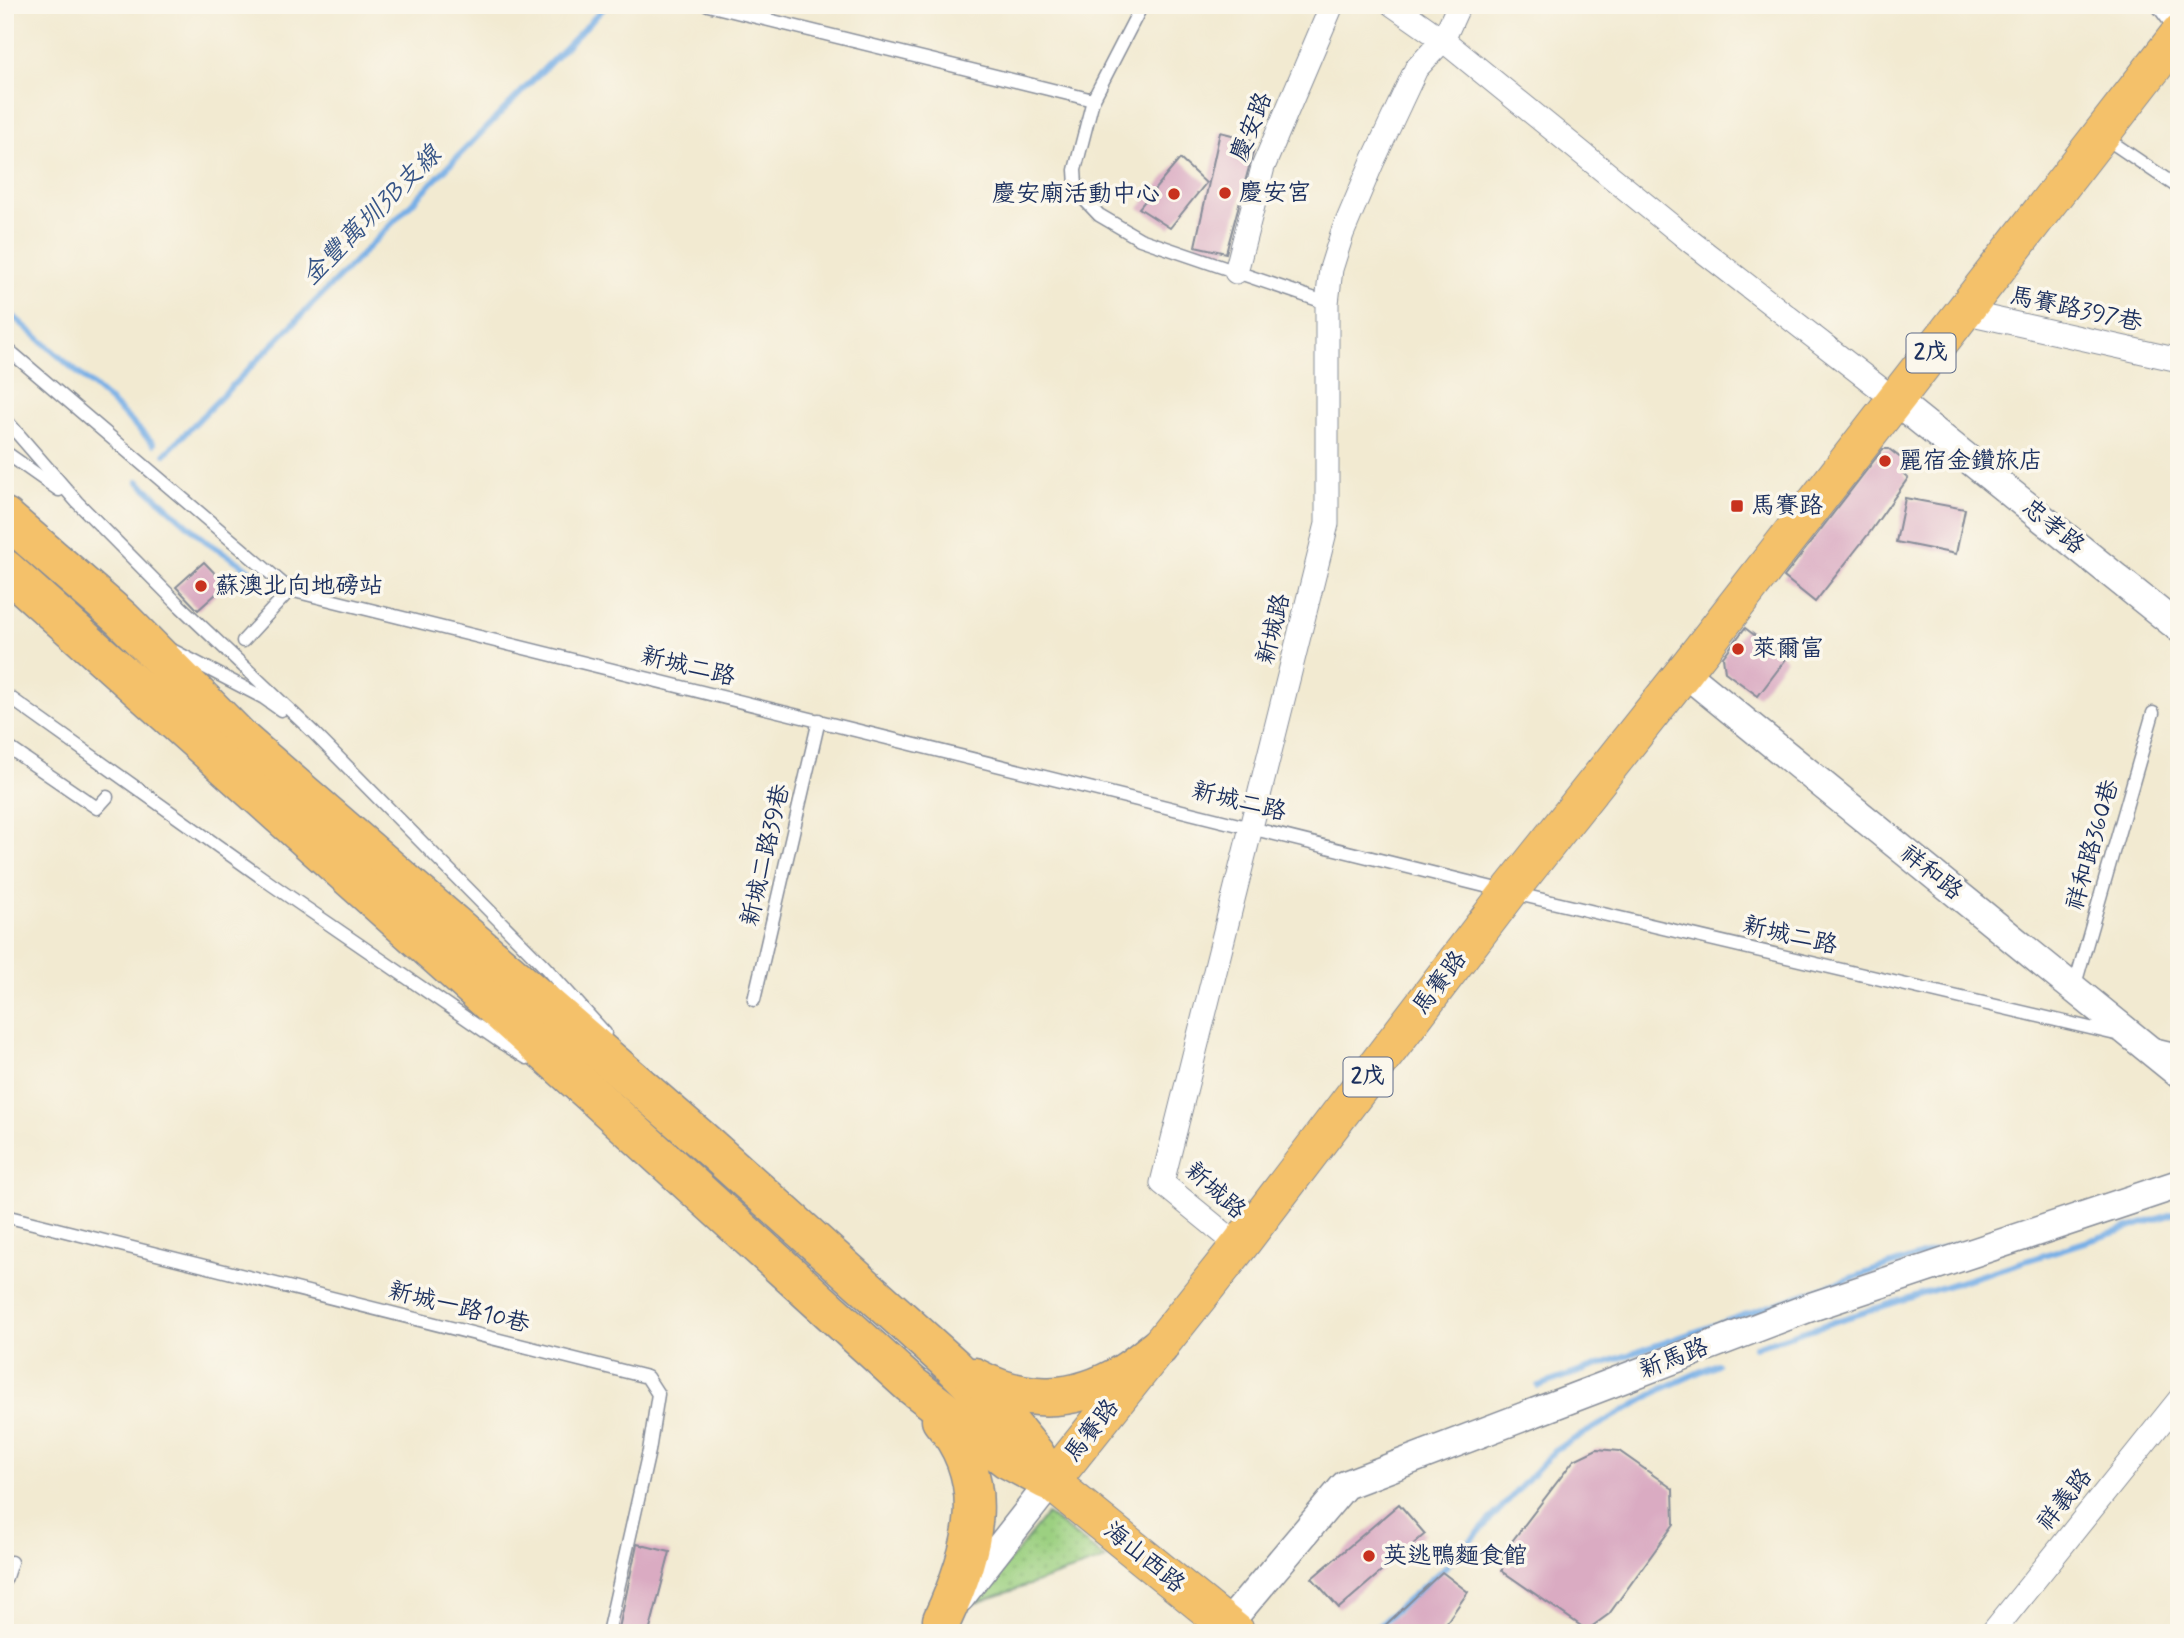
<svg xmlns="http://www.w3.org/2000/svg" width="2184" height="1638" viewBox="0 0 2184 1638" font-family="Mynerve,'LXGW WenKai TC',sans-serif">
<style>
.grass{fill:url(#grass-dots);stroke:#5c8070;stroke-width:2}
.lines{fill:none;stroke-linecap:round;stroke-linejoin:round}
.stream{stroke:#77afe6;stroke-width:6}
.building{fill:#daabc2}
.service-casing{stroke:#868c98;stroke-width:15}
.minor-casing{stroke:#868c98;stroke-width:25}
.tertiary-casing{stroke:#868c98;stroke-width:31}
.primary-casing{stroke:#868c98;stroke-width:39}
.motorway-casing{stroke:#868c98;stroke-width:41}
.service{stroke:#fff;stroke-width:12}
.minor{stroke:#fff;stroke-width:23}
.tertiary{stroke:#fff;stroke-width:28}
.primary{stroke:#f4c16b;stroke-width:37}
.motorway{stroke:#f4c16b;stroke-width:38}
.poi-dot{fill:#c8321e;stroke:#fbf7ec;stroke-width:2.5}
.labels{text-anchor:middle;dominant-baseline:central;stroke-width:7;stroke-linejoin:round;paint-order:stroke}
.shield{fill:#fbf7ec;stroke:#5e6b89;stroke-width:2}
.shield-label{font-size:23px;font-weight:bold;fill:#1b2f5e}
.street-label{font-size:24px;fill:#1b2f5e;stroke:#fbf7ec}
.poi-label{font-size:24px;fill:#1b2f5e;stroke:#fbf7ec;text-anchor:start}
.water-label{font-size:26px;font-style:italic;fill:#375587;stroke:#fbf7ec}
</style>
<defs>
<pattern id="grass-dots" width="8" height="8" patternUnits="userSpaceOnUse" patternTransform="scale(1.75)"><rect width="8" height="8" fill="#9cd081"/><path d="M2 2h.1M6 6h.1" fill="none" stroke="#86b372" stroke-width="1.8" stroke-linecap="round"/></pattern>
</defs>
<rect width="100%" height="100%" fill="#fbf7ec"/>
<filter id="ink" filterUnits="userSpaceOnUse"><feTurbulence type="fractalNoise" baseFrequency=".0143" numOctaves="2"/><feDisplacementMap in="SourceGraphic" scale="14" xChannelSelector="R" yChannelSelector="G"/><feConvolveMatrix kernelMatrix="1 2 1 2 8 2 1 2 1" color-interpolation-filters="sRGB"/></filter>
<filter id="wash" filterUnits="userSpaceOnUse"><feTurbulence type="fractalNoise" baseFrequency=".00686" numOctaves="4" result="noise"/><feDisplacementMap in="SourceGraphic" scale="28" xChannelSelector="R" yChannelSelector="G"/><feGaussianBlur stdDeviation="1.57" result="paint"/><feColorMatrix in="noise" values="0 0 0 0 0 0 0 0 0 0 0 0 0 0 0 0 0 1.4 0 .05"/><feComposite in="paint" operator="in"/></filter>
<g filter="url(#wash)">
<rect width="100%" height="100%" fill="#f2ead1"/>
<!-- grass -->
<path class="grass" d="M1047,1514l59,45 -130,44z"/>
<g class="lines">
<!-- stream -->
<g class="stream">
<path d="M5,309l106,93 43,42"/>
<path d="M165,454l442,-449"/>
<path d="M138,481l68,60 47,31 8,10"/>
<path d="M1755,1347l424,-135"/>
<path d="M1538,1386l340,-117 79,-25"/>
<path d="M1370,1633l82,-72 103,-111 109,-62 53,-24"/>
</g>
</g>
<g id="blocks">
<!-- building -->
<g class="building">
<path d="M1220,132l36,9 -30,112 -31,-7z"/>
<path d="M1180,159l26,24 -36,45 -31,-20z"/>
<path d="M1883,449h6l22,17 -7,8 4,4 -38,54 -55,70 -31,-25z"/>
<path d="M1905,498l60,11 -9,45 -60,-12z"/>
<path d="M204,562l22,23 -28,25 -22,-23z"/>
<path d="M1745,628l41,31 -28,37 -33,-24 -2,-15z"/>
<path d="M1597,1449l22,2 54,38 1,35 -65,90 -22,16 -85,-59 1,-18 71,-93z"/>
<path d="M1399,1504l26,30 -86,74 -27,-30z"/>
<path d="M637,1544l33,8 -21,81h-31z"/>
<path d="M1442,1572l26,20 -29,41h-62z"/>
</g>
</g>
</g>
<g filter="url(#ink)">
<use href="#blocks" fill-opacity="0" stroke="#868c98" stroke-width="2"/>
<g class="lines">
<defs>
<g id="service">
<path d="M708,5l385,95"/>
<path d="M1142,5l-49,95 -18,70 1,15 6,12 17,18 41,24 187,64"/>
<path d="M2157,5l21,28"/>
<path d="M2104,137l75,51"/>
<path d="M5,347l285,243 -47,51"/>
<path d="M5,419l72,83 103,104 133,126 231,234 61,67"/>
<path d="M5,452l54,38"/>
<path d="M290,590l1219,302 611,143"/>
<path d="M174,651l90,47 17,12"/>
<path d="M5,694l266,190 231,159 25,15"/>
<path d="M5,745l92,63 10,-11"/>
<path d="M2074,988l79,-275"/>
<path d="M754,1000l65,-280"/>
<path d="M2154,1044l25,6"/>
<path d="M5,1216l642,161 11,17 -9,57 -41,182"/>
<path d="M5,1580l6,-18"/>
</g>
<g id="minor">
<path d="M1393,5l50,35 247,201 205,159"/>
<path d="M1236,272l27,-105 69,-162"/>
<path d="M1963,312l216,48"/>
<path d="M1239,1246l-77,-63 165,-659v-221l4,-34 11,-35 30,-71 44,-94 27,-29 16,-35"/>
<path d="M1992,1633l187,-233"/>
</g>
<g id="tertiary">
<path d="M1895,400l284,228"/>
<path d="M1684,672l495,402"/>
<path d="M960,1598l91,-116"/>
<path d="M1227,1625l118,-140 463,-177 371,-124"/>
</g>
<path id="primary" d="M1237,1633l-186,-151 188,-236 270,-354 175,-220 495,-638"/>
<g id="motorway">
<path d="M5,517l117,102 121,122 469,408 241,217 53,53 29,35 16,28"/>
<path d="M5,569l591,529 314,286 97,75 39,21"/>
<path d="M974,1377c51,27 100,26 150,-4 12,-7 23,-17 35,-26"/>
<path d="M941,1420c54,62 32,134 1,200"/>
</g>
</defs>
<!-- service casing -->
<use href="#service" class="service-casing"/>
<!-- minor casing -->
<use href="#minor" class="minor-casing"/>
<!-- tertiary casing -->
<use href="#tertiary" class="tertiary-casing"/>
<!-- primary casing -->
<use href="#primary" class="primary-casing"/>
<!-- motorway casing -->
<use href="#motorway" class="motorway-casing"/>
<!-- service -->
<use href="#service" class="service"/>
<!-- minor -->
<use href="#minor" class="minor"/>
<!-- tertiary -->
<use href="#tertiary" class="tertiary"/>
<!-- primary -->
<use href="#primary" class="primary"/>
<!-- motorway -->
<use href="#motorway" class="motorway"/>
</g>
</g>
<!-- markers -->
<g class="poi-dot">
<circle cx="1225" cy="193" r="7"/>
<circle cx="1174" cy="194" r="7"/>
<circle cx="1885" cy="461" r="7"/>
<rect x="1730" y="499" width="14" height="14" rx="3.5"/>
<circle cx="201" cy="586" r="7"/>
<circle cx="1738" cy="649" r="7"/>
<circle cx="1369" cy="1556" r="7"/>
</g>
<g class="labels">
<!-- shield labels -->
<g class="shield">
<rect x="1906.5" y="333.5" width="49" height="39" rx="5"/>
<rect x="1343.5" y="1057.5" width="49" height="39" rx="5"/>
</g>
<g class="shield-label">
<text x="1931" y="353">2戊</text>
<text x="1368" y="1077">2戊</text>
</g>
<!-- street labels -->
<g class="street-label">
<text transform="translate(1252 127) rotate(-68)">慶安路</text>
<text transform="translate(2076 310) rotate(12)">馬賽路397巷</text>
<text transform="translate(2053 527) rotate(39)">忠孝路</text>
<text transform="translate(1274 629) rotate(-76)">新城路</text>
<text transform="translate(688 667) rotate(14)">新城二路</text>
<text transform="translate(1239 802) rotate(14)">新城二路</text>
<text transform="translate(2093 845) rotate(-74)">祥和路360巷</text>
<text transform="translate(766 855) rotate(-77)">新城二路39巷</text>
<text transform="translate(1931 873) rotate(39)">祥和路</text>
<text transform="translate(1790 936) rotate(13)">新城二路</text>
<text transform="translate(1440 983) rotate(-53)">馬賽路</text>
<text transform="translate(1215 1191) rotate(42)">新城路</text>
<text transform="translate(459 1308) rotate(14)">新城一路10巷</text>
<text transform="translate(1674 1359) rotate(-21)">新馬路</text>
<text transform="translate(1092 1431) rotate(-52)">馬賽路</text>
<text transform="translate(2065 1500) rotate(-51)">祥義路</text>
<text transform="translate(1144 1558) rotate(39)">海山西路</text>
</g>
<!-- poi labels -->
<g class="poi-label">
<text x="1239" y="193">慶安宮</text>
<text x="1160" y="194" text-anchor="end">慶安廟活動中心</text>
<text x="1899" y="461">麗宿金鑽旅店</text>
<text x="1751" y="506">馬賽路</text>
<text x="215" y="586">蘇澳北向地磅站</text>
<text x="1752" y="649">萊爾富</text>
<text x="1383" y="1556">英逃鴨麵食館</text>
</g>
<!-- water labels -->
<g class="water-label">
<text transform="translate(372 216) rotate(-45)">金豐萬圳3B支線</text>
</g>
</g>
<!-- margin -->
<rect width="2184" height="1638" fill="none" stroke="#fbf7ec" stroke-width="28"/>
</svg>
